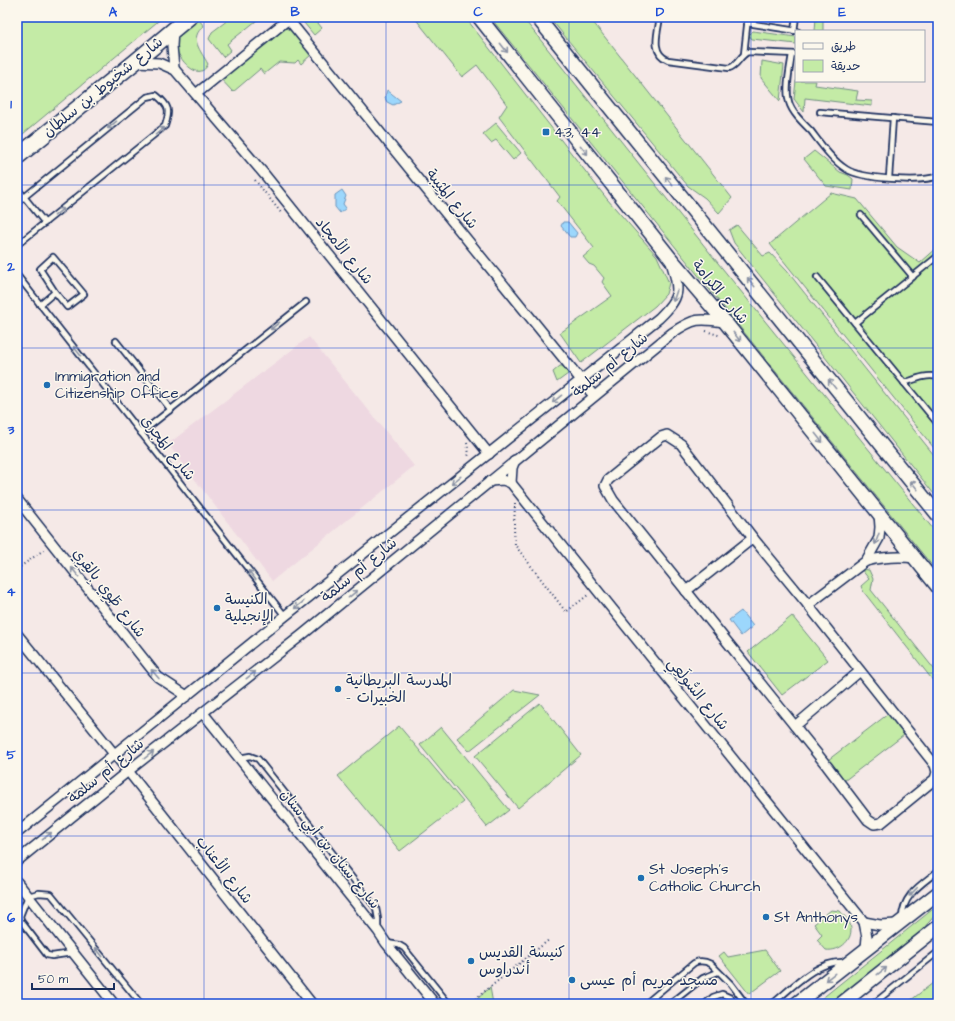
<svg xmlns="http://www.w3.org/2000/svg" width="955" height="1021" viewBox="0 0 955 1021" font-family="'Architects Daughter','Playpen Sans Arabic',sans-serif">
<style>
.built{fill:#eed8e1}
.green{fill:#c4eba6;stroke:#708d82}
.water{fill:#9cd7fc;stroke:#6894bd}
.lines{fill:none;stroke-linecap:round;stroke-linejoin:round}
.lane-casing{stroke:#1b2f5e;stroke-width:8}
.street-casing{stroke:#1b2f5e;stroke-width:12}
.secondary-casing{stroke:#1b2f5e;stroke-width:16}
.primary-casing{stroke:#1b2f5e;stroke-width:18}
.path{stroke:#1b2f5e;stroke-width:2;stroke-dasharray:1 3;stroke-linecap:butt}
.lane{stroke:#fbf7ec;stroke-width:4.5}
.street{stroke:#fbf7ec;stroke-width:9}
.secondary{stroke:#fbf7ec;stroke-width:13}
.primary{stroke:#fbf7ec;stroke-width:15}
.oneway{stroke:#8b93a5}
.grid{fill:none;stroke:#1d4ed8;stroke-width:1;stroke-opacity:0.55}
.poi-dot{fill:#1f6fb2;stroke:#fbf7ec;stroke-width:1.5}
.labels{text-anchor:middle;dominant-baseline:central;stroke-width:3;stroke-linejoin:round;paint-order:stroke}
.street-label{font-size:15px;fill:#1b2f5e;stroke:#fbf7ec}
.poi-label{font-size:15px;fill:#1b2f5e;stroke:#fbf7ec;text-anchor:start}
.neatline{fill:none;stroke:#1d4ed8;stroke-width:1.5}
.grid-label{font-size:13px;text-anchor:middle;font-weight:bold;fill:#1d4ed8}
</style>
<rect width="100%" height="100%" fill="#f5e9e7"/>
<filter id="ink" filterUnits="userSpaceOnUse"><feTurbulence type="fractalNoise" baseFrequency=".025" numOctaves="2"/><feDisplacementMap in="SourceGraphic" scale="8" xChannelSelector="R" yChannelSelector="G"/><feConvolveMatrix kernelMatrix="1 2 1 2 8 2 1 2 1" color-interpolation-filters="sRGB"/></filter>
<g filter="url(#ink)">
<!-- built -->
<path class="built" d="M309,337l105,129 -142,115 -104,-137z"/>
<!-- green -->
<g class="green">
<path d="M17,17h146l-146,122z"/>
<path d="M195,17h7l-3,3 5,6c-16,12 -3,25 4,38 -10,22 -35,-11 -33,-23 1,-11 13,-18 20,-24z"/>
<path d="M232,17h29l-34,27 4,6 -8,7 -14,-18 3,-7z"/>
<path d="M303,17h10l9,11 -8,7 -10,-12z"/>
<path d="M414,17h51l142,182 50,57 12,27 -3,11 -11,12 -74,57 -21,-30 52,-37 -10,-14 2,-4 -10,-12 -5,-2 -6,-7 11,-9 -37,-47 3,-4 -61,-80 8,-12 -30,-40 -15,12z"/>
<path d="M490,17h32l1,1 195,245 220,272v38z"/>
<path d="M549,17h40l143,181 -13,15 -14,-15 -17,-12z"/>
<path d="M816,17h7v14h-8z"/>
<path d="M286,28l7,4 19,22 -11,10 -3,-4 -3,3 -16,-1 -15,12 -4,-5 -27,23 -15,-16 59,-47z"/>
<path d="M753,31l43,6v7l-44,-5 -3,-4z"/>
<path d="M762,61l22,4 -4,36 -19,-23z"/>
<path d="M796,81h20l-1,4 43,6 -2,9 16,1v5l-67,-8 -1,14 -10,-13z"/>
<path d="M496,123l25,30 -8,7 -17,-20 -5,3 -8,-9z"/>
<path d="M814,151l26,21 8,3 5,4 -1,11 -26,-4 -22,-27z"/>
<path d="M831,193l26,6 40,48 23,16 18,-16v206l-168,-209z"/>
<path d="M737,225l26,31 7,-3 17,18 151,189v39l-204,-256 -5,-13z"/>
<path d="M560,366h4l4,8 -11,8 -4,-10z"/>
<path d="M861,569l8,1 4,9 -2,11 67,84v13l-75,-96 -2,-5 8,-7z"/>
<path d="M792,616l36,44 -46,35 -34,-43z"/>
<path d="M514,690l26,5 -71,56 -12,-13z"/>
<path d="M540,703l41,52 -63,53 -43,-52z"/>
<path d="M888,714l16,21 -60,46 -16,-21z"/>
<path d="M399,726l64,76 -63,49 -62,-75z"/>
<path d="M441,727l68,83 -22,17 -67,-82z"/>
<path d="M938,905v7l-17,19 -12,10 -80,63h-14z"/>
<path d="M831,910l9,1c3,4 8,8 10,13 5,15 -10,28 -24,26l-9,-10 5,-5 -8,-11z"/>
<path d="M765,950l15,21 -31,23 -30,-38 5,-4 4,5z"/>
<path d="M938,979v25h-32z"/>
<path d="M490,987l3,17h-21z"/>
</g>
<!-- water -->
<g class="water">
<path d="M387,90l14,11 -8,4 -6,-3 -2,-4z"/>
<path d="M342,190l4,6 -3,8 3,4 -6,5 -5,-6v-12z"/>
<path d="M563,222h5l9,11 -2,4h-5l-9,-11z"/>
<path d="M741,611l12,15 -12,10 -12,-16z"/>
</g>
<g class="lines">
<defs>
<g id="lane">
<path d="M660,17c-2,15 -10,36 8,43l61,8c9,-2 10,-12 19,-16l48,2"/>
<path d="M747,23l50,8"/>
<path d="M794,31l2,-14"/>
<path d="M744,54l4,-37"/>
<path d="M792,54c-2,14 -7,35 -3,48 3,11 14,21 22,29 10,13 21,29 35,38 16,10 75,14 92,7"/>
<path d="M820,112l118,10"/>
<path d="M889,178l4,-60"/>
<path d="M17,188l28,35"/>
<path d="M17,203l130,-106 9,-2c14,11 14,16 9,31l-148,119"/>
<path d="M861,215l52,62"/>
<path d="M17,275l268,341"/>
<path d="M817,277l121,147"/>
<path d="M40,305l15,-13 12,15 17,-13 -31,-37 -13,12 15,23"/>
<path d="M855,323l83,-67"/>
<path d="M116,341l55,69"/>
<path d="M904,383c12,-4 22,-9 34,-6"/>
<path d="M141,433l165,-131"/>
<path d="M239,758l11,-2 8,3 118,149 2,11v10"/>
<path d="M902,919c0,-24 20,-35 36,-48"/>
<path d="M387,943l12,2 5,3 45,56"/>
<path d="M72,953l-20,3 -5,-1 -26,-34 -1,-5 8,-20 11,-3 12,1 90,110"/>
<path d="M645,1004l49,-41c6,-3 11,-2 17,1l20,20 15,20"/>
<path d="M670,1004l33,-26 15,-6"/>
<path d="M705,1004l8,-7 9,-3 9,4 2,6"/>
<path d="M772,1004c20,-16 45,-44 72,-42"/>
<path d="M873,1004l65,-52"/>
</g>
<g id="street">
<path d="M288,19l306,377"/>
<path d="M173,31l-1,15 2,22"/>
<path d="M135,62l24,1 16,7 90,105 224,279"/>
<path d="M196,94l95,-77"/>
<path d="M667,435l14,9 72,94 55,67 127,160 2,7 -2,7 -54,44 -7,1 -6,-4 -41,-54 -214,-266 -8,-14 3,-6 53,-43z"/>
<path d="M490,481l13,-1 8,3 353,439 3,15 -1,11"/>
<path d="M511,483l1,-15 3,-8"/>
<path d="M17,499l141,178 29,19"/>
<path d="M866,561c17,-4 31,-5 49,-3"/>
<path d="M686,591l67,-53"/>
<path d="M808,605l58,-44 13,-23 1,-11 -1,-13"/>
<path d="M17,634l111,137 184,233"/>
<path d="M203,713l175,218 8,12 49,61"/>
<path d="M795,726l65,-55"/>
<path d="M17,833l268,-217 374,-298c22,-21 21,-28 12,-56"/>
<path d="M17,861l111,-90 174,-136 370,-302c22,-15 27,-15 53,-11"/>
<path d="M17,882l97,122"/>
<path d="M864,922l16,3 17,-1"/>
</g>
<g id="secondary">
<path d="M479,17l192,242 54,63 213,265"/>
<path d="M537,17l401,498"/>
<path d="M796,1004l142,-111"/>
<path d="M841,1004l97,-77"/>
</g>
<path id="primary" d="M17,157l118,-95 54,-45"/>
</defs>
<!-- lane casing -->
<use href="#lane" class="lane-casing"/>
<!-- street casing -->
<use href="#street" class="street-casing"/>
<!-- secondary casing -->
<use href="#secondary" class="secondary-casing"/>
<!-- primary casing -->
<use href="#primary" class="primary-casing"/>
<!-- path -->
<g class="path">
<path d="M255,180l27,34"/>
<path d="M706,331l15,5"/>
<path d="M467,443l2,11 -2,4"/>
<path d="M515,503l-1,26 1,16 51,67 22,-17"/>
<path d="M17,569l28,-20"/>
<path d="M469,1004l81,-65"/>
</g>
<!-- lane -->
<use href="#lane" class="lane"/>
<!-- street -->
<use href="#street" class="street"/>
<!-- secondary -->
<use href="#secondary" class="secondary"/>
<!-- primary -->
<use href="#primary" class="primary"/>
</g>
<!-- one-way arrows -->
<defs><path id="oneway-shaft" d="M-6 0H5M1.5-3L5.5 0L1.5 3" fill="none" stroke-width="1.6" stroke-linecap="round" stroke-linejoin="round"/></defs>
<g class="oneway">
<use href="#oneway-shaft" transform="translate(504 48) rotate(52)"/>
<use href="#oneway-shaft" transform="translate(112 125) rotate(141)"/>
<use href="#oneway-shaft" transform="translate(160 131) rotate(-39)"/>
<use href="#oneway-shaft" transform="translate(584 150) rotate(52)"/>
<use href="#oneway-shaft" transform="translate(669 181) rotate(-129)"/>
<use href="#oneway-shaft" transform="translate(59 212) rotate(-39)"/>
<use href="#oneway-shaft" transform="translate(751 282) rotate(-129)"/>
<use href="#oneway-shaft" transform="translate(675 296) rotate(109)"/>
<use href="#oneway-shaft" transform="translate(275 326) rotate(141)"/>
<use href="#oneway-shaft" transform="translate(737 337) rotate(51)"/>
<use href="#oneway-shaft" transform="translate(77 351) rotate(-128)"/>
<use href="#oneway-shaft" transform="translate(832 384) rotate(-129)"/>
<use href="#oneway-shaft" transform="translate(557 399) rotate(141)"/>
<use href="#oneway-shaft" transform="translate(819 438) rotate(51)"/>
<use href="#oneway-shaft" transform="translate(456 480) rotate(142)"/>
<use href="#oneway-shaft" transform="translate(914 485) rotate(-129)"/>
<use href="#oneway-shaft" transform="translate(877 539) rotate(109)"/>
<use href="#oneway-shaft" transform="translate(75 572) rotate(-128)"/>
<use href="#oneway-shaft" transform="translate(252 575) rotate(-128)"/>
<use href="#oneway-shaft" transform="translate(353 594) rotate(-39)"/>
<use href="#oneway-shaft" transform="translate(299 605) rotate(142)"/>
<use href="#oneway-shaft" transform="translate(155 674) rotate(-131)"/>
<use href="#oneway-shaft" transform="translate(251 675) rotate(-38)"/>
<use href="#oneway-shaft" transform="translate(149 755) rotate(-38)"/>
<use href="#oneway-shaft" transform="translate(47 836) rotate(-39)"/>
<use href="#oneway-shaft" transform="translate(913 892) rotate(134)"/>
<use href="#oneway-shaft" transform="translate(99 952) rotate(-129)"/>
<use href="#oneway-shaft" transform="translate(882 971) rotate(-38)"/>
<use href="#oneway-shaft" transform="translate(830 977) rotate(142)"/>
</g>
</g>
<!-- grid -->
<path class="grid" d="M204,17v987M386,17v987M569,17v987M751,17v987M17,185h921M17,348h921M17,510h921M17,673h921M17,836h921"/>
<!-- markers -->
<g class="poi-dot">
<rect x="542" y="128" width="8" height="8" rx="2"/>
<circle cx="47" cy="385" r="4"/>
<circle cx="217" cy="608" r="4"/>
<circle cx="338" cy="689" r="4"/>
<circle cx="641" cy="878" r="4"/>
<circle cx="766" cy="917" r="4"/>
<circle cx="471" cy="961" r="4"/>
<circle cx="572" cy="980" r="4"/>
</g>
<g class="labels">
<!-- street labels -->
<g class="street-label">
<text transform="translate(103 87) rotate(-39)">شارع شخبوط بن سلطان</text>
<text transform="translate(452 199) rotate(51)">شارع المِثِيبة</text>
<text transform="translate(344 251) rotate(51)">شارع الأمجاد</text>
<text transform="translate(720 292) rotate(50)">شارع الكرامة</text>
<text transform="translate(610 365) rotate(-39)">شارع أم سلمة</text>
<text transform="translate(168 448) rotate(52)">شارع المَجرى</text>
<text transform="translate(359 570) rotate(-39)">شارع أم سلمة</text>
<text transform="translate(109 593) rotate(52)">شارع طَوِي بِالقِرِي</text>
<text transform="translate(698 694) rotate(51)">شارع السُّولَعِي</text>
<text transform="translate(106 771) rotate(-39)">شارع أم سلمة</text>
<text transform="translate(330 849) rotate(51)">شارع سنان بن أبي سنان</text>
<text transform="translate(224 870) rotate(52)">شارع الأعناب</text>
</g>
<!-- poi labels -->
<g class="poi-label">
<text x="554" y="132">43, 44</text>
<text x="55" y="376">Immigration and<tspan x="55" dy="17">Citizenship Office</tspan></text>
<text x="225" y="599">الكنيسة<tspan x="225" dy="17">الإنجيلية</tspan></text>
<text x="346" y="680">المدرسة البريطانية<tspan x="346" dy="17">- الخبيرات</tspan></text>
<text x="649" y="869">St Joseph's<tspan x="649" dy="17">Catholic Church</tspan></text>
<text x="774" y="917">St Anthonys</text>
<text x="479" y="952">كنيسة القديس<tspan x="479" dy="17">أندراوس</tspan></text>
<text x="580" y="980">مسجد مريم أم عيسى</text>
</g>
</g>
<!-- margin -->
<rect width="955" height="1021" fill="none" stroke="#fbf7ec" stroke-width="44"/>
<!-- legend -->
<rect x="795" y="30" width="130" height="52" fill="#fbf7ec" stroke="#a1a7b3"/>
<rect x="803" y="43" width="20" height="6" fill="#fbf7ec" stroke="#a1a7b3"/>
<text x="831" y="50" font-size="12" fill="#1b2f5e">طريق</text>
<rect x="803" y="60" width="20" height="12" fill="#c4eba6" stroke="#a1a7b3"/>
<text x="831" y="70" font-size="12" fill="#1b2f5e">حديقة</text>
<!-- scale -->
<path d="M32 983v6h82v-6" fill="none" stroke="#1b2f5e" stroke-width="2"/>
<text x="38" y="983" font-size="12" fill="#1b2f5e" stroke="#fbf7ec" stroke-width="3" paint-order="stroke">50 m</text>
<rect x="22" y="22" width="911" height="977" class="neatline"/>
<g class="grid-label">
<text x="113" y="16">A</text>
<text x="295" y="16">B</text>
<text x="478" y="16">C</text>
<text x="660" y="16">D</text>
<text x="842" y="16">E</text>
<text x="11" y="108">1</text>
<text x="11" y="271">2</text>
<text x="11" y="434">3</text>
<text x="11" y="596">4</text>
<text x="11" y="759">5</text>
<text x="11" y="922">6</text>
</g>
</svg>
